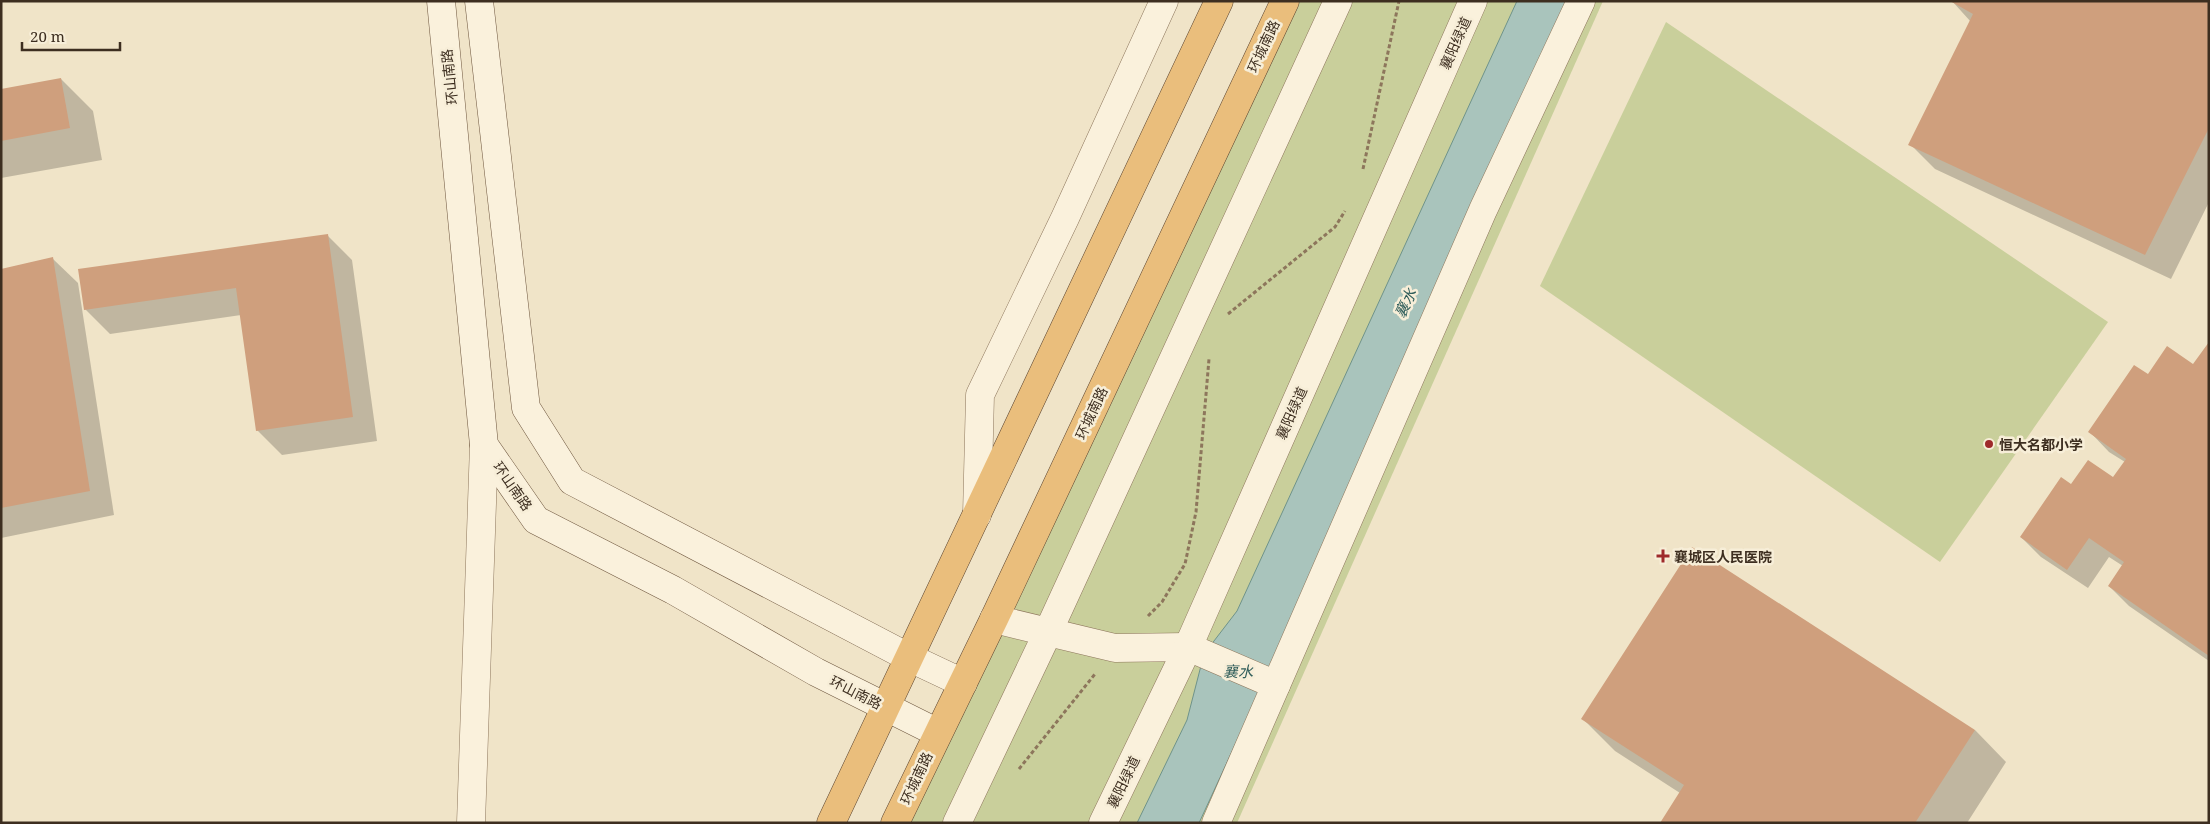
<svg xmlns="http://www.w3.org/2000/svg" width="2210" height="824" viewBox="0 0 2210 824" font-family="'Noto Serif','Noto Sans SC',serif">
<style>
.green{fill:#c9cf9b}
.water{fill:#a9c4bc;stroke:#6f938a}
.shadow{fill:#0003}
.building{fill:#cf9f7d}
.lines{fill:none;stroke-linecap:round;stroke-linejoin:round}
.minor-casing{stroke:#8d765c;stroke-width:29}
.tertiary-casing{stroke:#8d765c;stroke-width:29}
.secondary-casing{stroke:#6f573f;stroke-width:29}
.trunk-casing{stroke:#5b4430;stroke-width:29}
.path{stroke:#8d765c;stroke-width:3;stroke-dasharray:4 2.5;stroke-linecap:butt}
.minor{stroke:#faf1dc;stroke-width:28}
.tertiary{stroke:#faf1dc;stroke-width:28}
.secondary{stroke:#faf1dc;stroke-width:28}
.trunk{stroke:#eabe7c;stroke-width:28}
.poi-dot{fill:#9e2a2b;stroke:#f7eed8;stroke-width:2}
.labels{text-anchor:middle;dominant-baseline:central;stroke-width:5;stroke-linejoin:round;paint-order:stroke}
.street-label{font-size:14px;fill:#3d2e20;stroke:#f7eed8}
.poi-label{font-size:14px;font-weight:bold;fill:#3d2e20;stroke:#f7eed8;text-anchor:start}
.water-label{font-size:15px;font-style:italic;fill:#2f5d5a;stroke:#f7eed8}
</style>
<rect width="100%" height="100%" fill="#f0e4c8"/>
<!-- green -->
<g class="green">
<path d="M1285,1h318l-366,822h-342z"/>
<path d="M1666,22l442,300 -168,240 -400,-276z"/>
</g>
<!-- water -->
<path class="water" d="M1517,1h62l-380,822h-62l50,-103 17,-66 33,-43z"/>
<!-- shadow -->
<g class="shadow">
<path d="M1952,1h257v201l-38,77 -236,-110 -25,-25 61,-122z"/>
<path d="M61,79l32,32 9,49 -101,18v-88z"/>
<path d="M327,235l25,25 25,181 -95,14 -25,-25 -16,-115 -131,19 -25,-25z"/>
<path d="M53,259l25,24 36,232 -113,23v-268z"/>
<path d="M2209,345v316l-80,-55 -20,-20 14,-20 -14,-9 -21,31 -47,-31 -20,-20 92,-58 12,-17 -16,-10 -19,-20 58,-56 46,-10z"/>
<path d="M1583,719l392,11 31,32 -39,61h-306l19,-30 -65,-42z"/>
</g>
<!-- building -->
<g class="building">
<path d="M1950,1h259v127l-64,127 -237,-110 65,-131z"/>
<path d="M61,78l9,50 -69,13v-52z"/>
<path d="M328,234l25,183 -97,14 -20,-143 -152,22 -6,-41z"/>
<path d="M53,257l37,234 -89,17v-239z"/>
<path d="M2209,342v314l-101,-70 16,-24 -35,-24 -22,32 -47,-33 41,-60 10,7 17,-24 25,17 13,-18 -38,-27 46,-67 14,9 19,-28 26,18z"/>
<path d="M1692,547l283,183 -60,93h-255l24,-38 -103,-66z"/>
</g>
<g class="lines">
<defs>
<g id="minor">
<path d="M994,619l121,29 73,-1 88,38"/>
<path d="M1103,823l85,-176 285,-646"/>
<path d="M1216,823l267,-613 98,-209"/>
</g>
<g id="tertiary">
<path d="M977,515l3,-120 85,-177 99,-217"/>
<path d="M471,823l13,-378"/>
<path d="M957,823l91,-191 290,-631"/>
</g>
<g id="secondary">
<path d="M441,1l43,444 52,75 137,70 143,82 122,61"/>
<path d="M479,1l47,407 46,73 338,177 53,25"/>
</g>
<g id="trunk">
<path d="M831,823l388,-822"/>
<path d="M895,823l99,-204 291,-618"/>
</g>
</defs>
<!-- minor casing -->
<use href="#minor" class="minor-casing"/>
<!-- tertiary casing -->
<use href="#tertiary" class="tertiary-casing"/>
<!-- secondary casing -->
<use href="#secondary" class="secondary-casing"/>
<!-- trunk casing -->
<use href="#trunk" class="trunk-casing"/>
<!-- path -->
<g class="path">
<path d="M1363,169l36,-168"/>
<path d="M1228,314l107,-87 10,-16"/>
<path d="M1148,616l14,-14 23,-38 11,-52 13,-153"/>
<path d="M1019,769l76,-95"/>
</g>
<!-- minor -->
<use href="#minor" class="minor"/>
<!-- tertiary -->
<use href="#tertiary" class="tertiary"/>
<!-- secondary -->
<use href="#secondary" class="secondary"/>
<!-- trunk -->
<use href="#trunk" class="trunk"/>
</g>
<!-- markers -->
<g class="poi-dot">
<circle cx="1989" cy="444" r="5"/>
<path d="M1660.5 548.5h5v5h5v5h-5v5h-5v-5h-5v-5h5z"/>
</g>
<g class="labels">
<!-- street labels -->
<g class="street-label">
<text transform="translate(1455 43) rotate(-66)">襄阳绿道</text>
<text transform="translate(1263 46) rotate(-65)">环城南路</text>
<text transform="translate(449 77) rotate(-96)">环山南路</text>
<text transform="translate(1091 413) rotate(-65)">环城南路</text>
<text transform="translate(1291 413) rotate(-66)">襄阳绿道</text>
<text transform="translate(513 486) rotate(55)">环山南路</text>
<text transform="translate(856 692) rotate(27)">环山南路</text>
<text transform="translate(916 778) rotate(-65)">环城南路</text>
<text transform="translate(1123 782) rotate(-64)">襄阳绿道</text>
</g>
<!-- poi labels -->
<g class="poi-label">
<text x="1999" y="444">恒大名都小学</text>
<text x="1674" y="556">襄城区人民医院</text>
</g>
<!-- water labels -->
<g class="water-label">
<text transform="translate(1405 303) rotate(-65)">襄水</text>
<text x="1238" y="671">襄水</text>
</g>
</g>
<!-- border -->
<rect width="2210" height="824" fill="none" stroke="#3d2e20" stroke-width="5"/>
<!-- scale -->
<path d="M22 42v8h98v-8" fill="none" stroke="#3d2e20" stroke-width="2.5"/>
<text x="30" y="42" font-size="15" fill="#3d2e20" stroke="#f7eed8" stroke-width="4" paint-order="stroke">20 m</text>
</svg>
